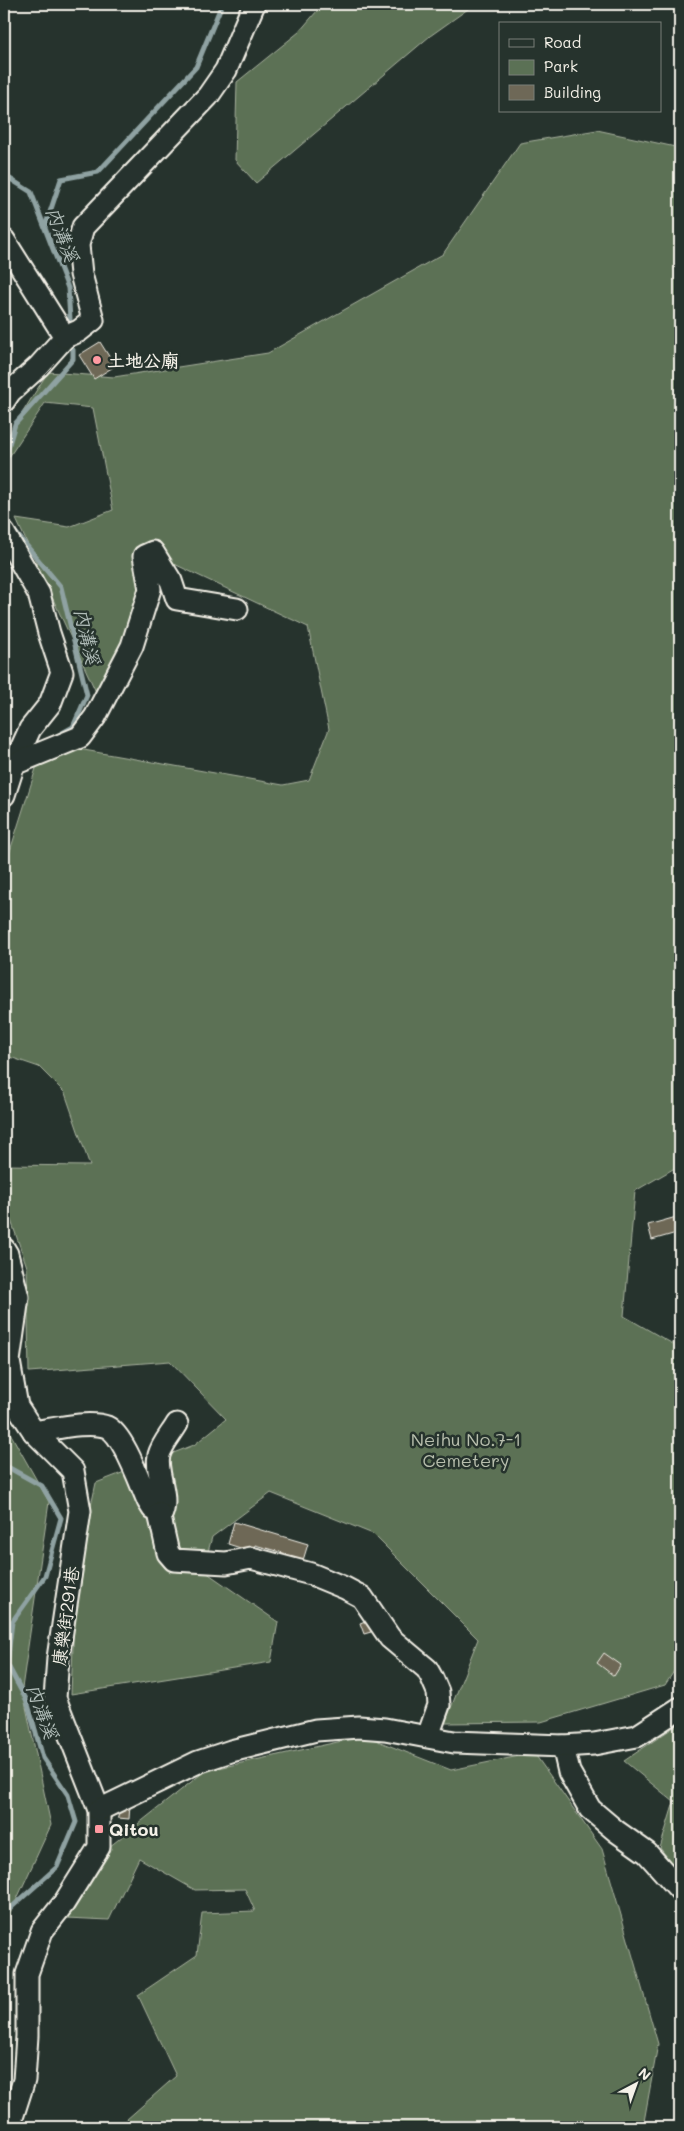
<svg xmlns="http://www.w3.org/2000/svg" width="684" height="2131" viewBox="0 0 684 2131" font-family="Mali,'LXGW WenKai TC',sans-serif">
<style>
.green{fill:#5b7155;stroke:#a8b19e}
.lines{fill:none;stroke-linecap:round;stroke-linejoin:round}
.stream{stroke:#8fa2a2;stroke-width:5}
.building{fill:#6e6857;stroke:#f4f1e8}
.minor-casing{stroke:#f4f1e8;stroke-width:25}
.minor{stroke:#26332d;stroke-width:21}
.poi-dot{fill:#ff9aa2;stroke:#26332d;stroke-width:2}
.labels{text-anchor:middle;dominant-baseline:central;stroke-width:5;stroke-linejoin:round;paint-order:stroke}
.poi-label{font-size:18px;font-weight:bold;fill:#f4f1e8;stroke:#26332d;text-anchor:start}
.park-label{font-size:18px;fill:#b7bead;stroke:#26332d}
.street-label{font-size:18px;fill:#f4f1e8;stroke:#26332d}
.water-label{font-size:19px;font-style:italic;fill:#b1bdb9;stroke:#26332d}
</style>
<rect width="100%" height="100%" fill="#26332d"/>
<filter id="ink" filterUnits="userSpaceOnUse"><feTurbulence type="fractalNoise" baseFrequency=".02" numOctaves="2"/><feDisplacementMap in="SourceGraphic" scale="10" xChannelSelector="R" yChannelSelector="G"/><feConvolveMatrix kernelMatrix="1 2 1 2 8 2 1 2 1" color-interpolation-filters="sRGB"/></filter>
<g filter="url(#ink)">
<!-- green -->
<g class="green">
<path d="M323,4h152l-45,32 -174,147 -21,-23 2,-78 62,-50z"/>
<path d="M597,130l83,18v1017l-45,26 -11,125 56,32v314l-15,23 -124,37 -96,1 33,-84 -105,-105 -102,-41 -59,44 -9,33 75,52 -7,40 -200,32 5,-119 20,-92 98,-38 32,-26 -56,-58 -141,11 -2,-105 -23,-67v-35l86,1 -25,-73 -26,-26 -35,-12v-185l40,-127 239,42 26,-5 20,-51 -21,-102 -138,-65 -31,22 -13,60 -30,48 -80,-173 53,8 44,-17 -20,-102 -48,-5 -38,57 -3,-18 44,-70 66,5 154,-24 175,-99 77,-111z"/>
<path d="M4,1431h5l40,71 -27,186 29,137 -47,102z"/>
<path d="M680,1723v151l-20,-26 14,-46 -50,-41z"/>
<path d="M365,1736l86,34 83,-17 68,96 56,195 -15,83h-525l58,-51 -38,-81 59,-40 5,-42 53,-2 -10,-22 -50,1 -56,-32 -30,62 -43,-2 43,-71 96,-76z"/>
</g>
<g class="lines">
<!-- stream -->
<g class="stream">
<path d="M4,175l27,17 37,96 2,31"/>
<path d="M45,227l16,-48 37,-7 98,-105 26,-63"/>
<path d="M4,461l11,-37 58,-65v-9"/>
<path d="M4,514l2,7 55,66 26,108 -14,32 -16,9"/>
<path d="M4,1465l38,21 19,32 -16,58 -33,46 -5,42 20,37 16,57 25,37 8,27 -19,45 -53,47"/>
</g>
</g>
<!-- building -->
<g class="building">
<path d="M100,342l15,24 -21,13 -15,-24z"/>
<path d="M680,1216v16l-28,8 -4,-15z"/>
<path d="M234,1522l74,22 -7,23 -17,-4 3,-9 -32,-9 -2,7 -25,-8z"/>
<path d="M368,1620l3,12 -7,2 -4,-11z"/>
<path d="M604,1653l17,12 -7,11 -17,-13z"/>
<path d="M119,1805h11l-1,14 -11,-1z"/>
</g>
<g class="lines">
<defs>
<g id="minor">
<path d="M4,240l61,97 -26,29 -29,26 -6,9"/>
<path d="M65,337l14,-6 14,-11 -12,-46 -3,-29 5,-18 125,-131 18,-26 28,-66"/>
<path d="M4,533l35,61 10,39 13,39 -12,32 -20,25 -16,35 -10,31"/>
<path d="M14,764l66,-27 15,-20 37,-71 18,-57 -6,-33 9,-4 18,29 6,18 60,10"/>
<path d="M4,1249l3,5 11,43 -9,64 8,45 17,26 39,39 7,40 -22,147 -3,40 44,112v37l-35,56 -22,28 -15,43v62l-3,44 -15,47"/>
<path d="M34,1432c20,-3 55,-12 73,-5 17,8 33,56 41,74l5,8 9,4c7,-18 -7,-41 -3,-58 3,-11 13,-22 18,-31"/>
<path d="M159,1513l9,40 6,7 52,3 25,-5 60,16 34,14 17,9 28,41 37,31 5,9 6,14 1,13 -11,31"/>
<path d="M563,1746l6,26 21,37 26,22 31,22 33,37"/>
<path d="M99,1810l99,-48 33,-11 85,-21 43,-3 26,2 69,13 109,4 31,-2 43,-8 43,-28"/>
</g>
</defs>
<!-- minor casing -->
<use href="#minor" class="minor-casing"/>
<!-- minor -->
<use href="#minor" class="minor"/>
</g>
</g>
<!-- markers -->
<g class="poi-dot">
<circle cx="97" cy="360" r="5"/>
<rect x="94" y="1824" width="10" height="10" rx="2.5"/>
</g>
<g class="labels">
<!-- poi labels -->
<g class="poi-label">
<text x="107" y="360">土地公廟</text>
<text x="109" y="1829">Qitou</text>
</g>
<!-- park labels -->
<g class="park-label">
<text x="466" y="1439">Neihu No.7-1<tspan x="466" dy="21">Cemetery</tspan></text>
</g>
<!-- street labels -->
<g class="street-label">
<text transform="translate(65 1616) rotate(-82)">康樂街291巷</text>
</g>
<!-- water labels -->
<g class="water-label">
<text transform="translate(63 234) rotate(69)">內溝溪</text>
<text transform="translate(88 636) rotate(77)">內溝溪</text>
<text transform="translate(43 1711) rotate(70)">內溝溪</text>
</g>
</g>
<!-- margin -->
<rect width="684" height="2131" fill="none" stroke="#26332d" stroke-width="20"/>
<rect x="10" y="10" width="664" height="2111" fill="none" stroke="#f4f1e8" stroke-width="2" filter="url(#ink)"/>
<!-- legend -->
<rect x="499" y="22" width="162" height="90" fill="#26332d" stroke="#787f78"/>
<rect x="509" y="39" width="25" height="8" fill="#26332d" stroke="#787f78"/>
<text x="544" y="48" font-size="15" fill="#f4f1e8">Road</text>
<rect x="509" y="60" width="25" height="15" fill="#5b7155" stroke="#787f78"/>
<text x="544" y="72" font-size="15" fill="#f4f1e8">Park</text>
<rect x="509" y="85" width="25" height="15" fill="#6e6857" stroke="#787f78"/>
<text x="544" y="98" font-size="15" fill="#f4f1e8">Building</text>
<!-- north arrow -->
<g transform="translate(636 2084) rotate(41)" stroke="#26332d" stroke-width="4" paint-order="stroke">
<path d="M0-4L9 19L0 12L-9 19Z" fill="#f4f1e8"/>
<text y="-8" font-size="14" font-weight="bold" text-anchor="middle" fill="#f4f1e8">N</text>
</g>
</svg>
